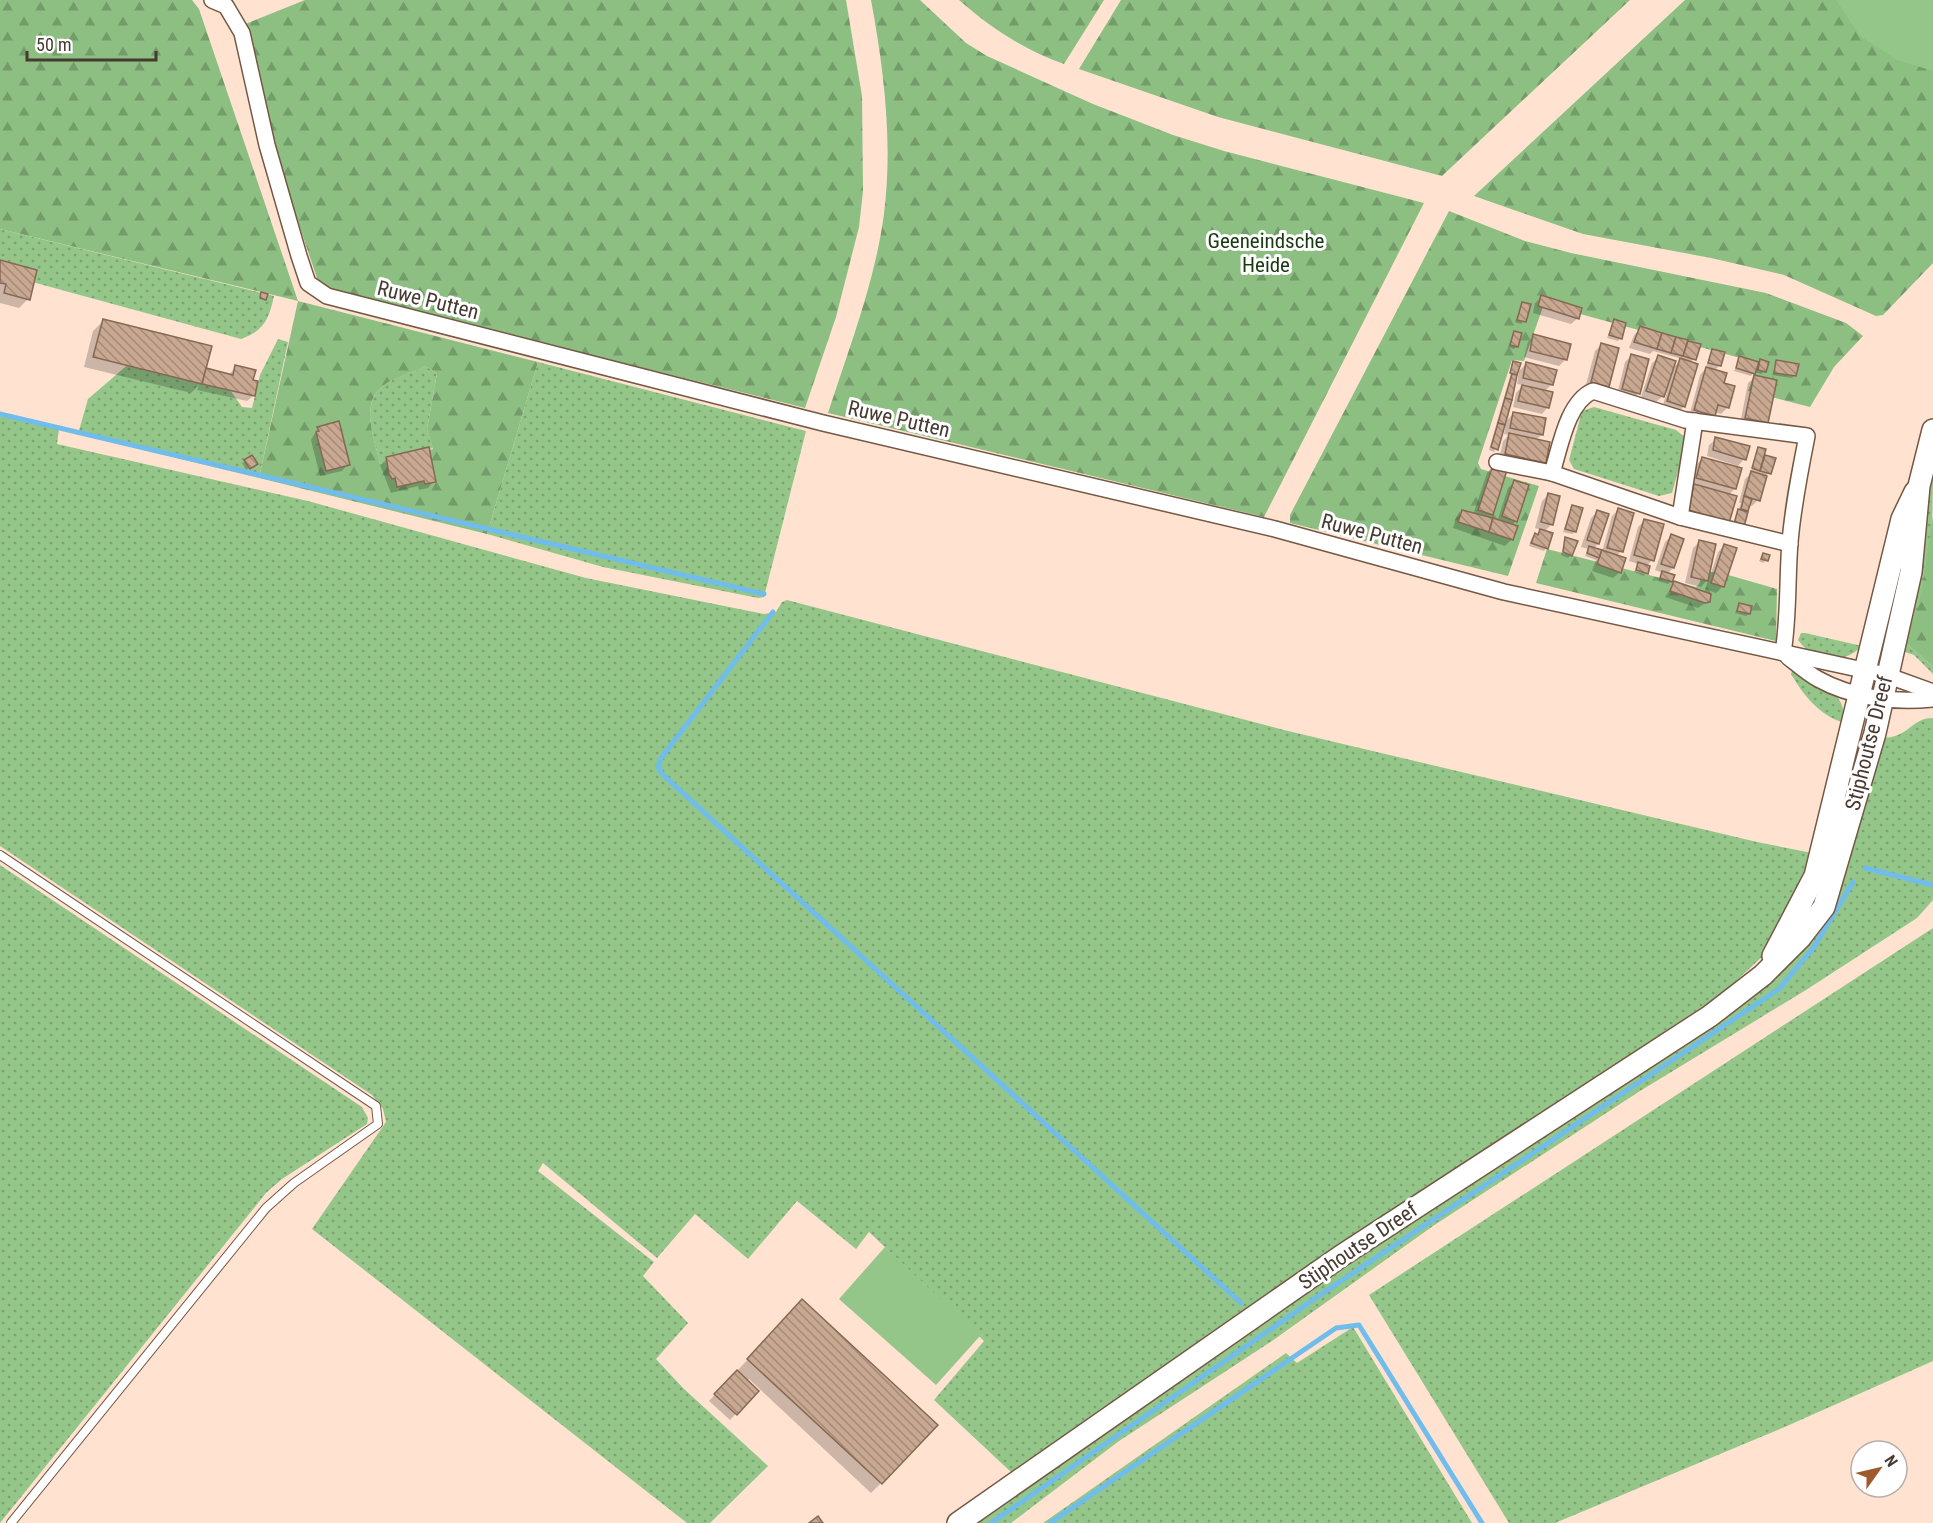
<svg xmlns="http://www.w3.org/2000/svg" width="1933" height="1523" viewBox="0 0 1933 1523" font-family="'Roboto Condensed',sans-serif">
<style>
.grass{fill:url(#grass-dots)}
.forest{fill:url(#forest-firs);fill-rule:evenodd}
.garden{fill:#94c689}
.shadow{fill:#0003}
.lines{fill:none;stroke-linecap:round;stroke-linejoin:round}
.stream{stroke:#70bdec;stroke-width:5}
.building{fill:url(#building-back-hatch);stroke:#866853;stroke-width:1.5}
.lane-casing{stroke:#755844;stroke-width:10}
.street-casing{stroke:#755844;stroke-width:18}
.secondary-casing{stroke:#755844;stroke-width:24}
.lane{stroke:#fff;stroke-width:8}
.street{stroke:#fff;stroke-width:15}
.secondary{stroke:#fff;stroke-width:21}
.labels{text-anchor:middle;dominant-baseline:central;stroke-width:6;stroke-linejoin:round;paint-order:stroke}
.park-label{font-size:21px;fill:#183a10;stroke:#fff}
.street-label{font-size:21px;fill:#473a30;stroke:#fff}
</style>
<defs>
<pattern id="grass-dots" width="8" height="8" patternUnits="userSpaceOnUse" patternTransform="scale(1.5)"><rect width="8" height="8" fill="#94c689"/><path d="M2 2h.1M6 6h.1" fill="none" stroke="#7ba270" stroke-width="1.8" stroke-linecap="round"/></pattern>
<pattern id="forest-firs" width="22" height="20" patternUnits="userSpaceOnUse" patternTransform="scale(1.5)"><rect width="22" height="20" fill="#8cbf81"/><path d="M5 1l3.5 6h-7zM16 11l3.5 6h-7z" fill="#749c6a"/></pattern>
<pattern id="building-back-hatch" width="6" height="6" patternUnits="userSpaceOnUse" patternTransform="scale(1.5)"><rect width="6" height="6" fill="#c8a891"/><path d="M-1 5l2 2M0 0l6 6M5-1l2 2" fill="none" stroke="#a48a77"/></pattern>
</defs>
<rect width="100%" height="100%" fill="#ffe3d0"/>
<!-- grass -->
<g class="grass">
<path d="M0,229l274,67c-5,23 -10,35 -33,43l-238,-65 -3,9z"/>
<path d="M278,339l10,3 -29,136 -181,-44 10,-35 43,-37 97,25 14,20 10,1 8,-33z"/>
<path d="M538,362l268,69 -42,166 -6,1 -155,-31 -116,-33z"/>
<path d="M425,366l12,7 -10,56 6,19 -53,16c-5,-25 -21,-60 3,-78 11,-9 29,-13 42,-20z"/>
<path d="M1594,407l82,23 11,9 -15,54 -13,3 -85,-27 -5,-9 13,-49z"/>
<path d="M0,414l59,15 -2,15 251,57 278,77 178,36 12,-2 6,-10 5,-2 497,130 473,112 55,11 -18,52 -30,50 -41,38 -480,318 -231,162 -78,-73 50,-59 -115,-109 -13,17 -59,-48 -49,58 -53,-45 -38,44 -114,-95 -5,8 116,91 -11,14 45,47 -32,36 27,29 85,78 -58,57h-23l-375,-294 74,-107 -3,-13 -11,-14 -372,-249z"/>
<path d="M1933,466c0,59 -1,123 -29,176l29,24v8l-19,-19 -15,-5z"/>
<path d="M1801,633h4l57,13c-20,20 -48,16 -64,-6z"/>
<path d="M1793,669c25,14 54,21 51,54 -25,-8 -40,-27 -53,-49z"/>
<path d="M1933,718v182l-16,18 -111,72 -166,101 -207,135 -161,115 -153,100 -108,82h-41l280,-196 504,-331 40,-39 82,-220c32,5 33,-19 57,-19z"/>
<path d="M0,865l362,242 6,11 -1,6 -85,55 -16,14 -266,330z"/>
<path d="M1933,928v433l-146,65 -232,97h-46l-140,-228z"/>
<path d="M1353,1327l119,196h-429l243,-170 11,10z"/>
</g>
<!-- forest -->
<g class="forest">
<path d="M0,0h192l7,9 99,292 240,61 -51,172 -228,-56 39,-177 -298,-72zM425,366l12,7 -10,56 6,20 -53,15c-5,-25 -21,-60 3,-78 11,-9 30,-13 42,-20z"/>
<path d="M305,0h541l16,96 1,95 -4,36 -23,90 -31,91 -473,-117 -14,-10 -85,-252z"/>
<path d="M871,0h49l46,43 21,13 106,48 80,31 51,16 200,52 -160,314 -436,-104c21,-65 47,-131 56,-199 9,-71 0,-144 -13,-214z"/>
<path d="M959,0h145l-40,64c-40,-14 -73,-36 -105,-64z"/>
<path d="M1121,0h509l-188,176 -224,-59 -139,-48z"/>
<path d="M1685,0h161l87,50v213l-50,52 -7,1 -92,-41 -73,-17 -128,-24 -109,-38z"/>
<path d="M1449,211l76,30 46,12 195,40 80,30 17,13 -29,31 -24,40 -62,-16 8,-21 -5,-9 -207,-57 -20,57 -12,-1 -34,103 3,6 58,17 -31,90 -218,-53v-8z"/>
<path d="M1933,516v150l-29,-24c21,-41 21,-82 29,-126z"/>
<path d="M1547,549l149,38 3,-3 4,-12h15l59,17 -1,52 -240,-58z"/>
</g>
<!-- garden -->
<g class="garden">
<path d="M1836,0h97v71l-36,-11 -37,-24z"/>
<path d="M885,1247l95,89 -44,49 -97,-86z"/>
</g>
<!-- shadow -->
<g class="shadow">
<path d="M0,262l29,36 -10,10 -19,-5z"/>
<path d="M1542,297l36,21 -7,6 -38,-11 2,-10z"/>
<path d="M1523,303l1,18 -3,3 -6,-2z"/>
<path d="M103,321l100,52 26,2 7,-9 15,15 3,14 -7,6 -50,-11 2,-5 -8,8 -107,-26 9,-36z"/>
<path d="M1614,321l7,17 -3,3 -11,-3z"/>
<path d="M1641,328l58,17 -8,18 -7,43 -6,7 -16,-5 5,-16 -11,10 -15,-5 11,-34 7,-6 13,12 10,-10 -29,-8 -3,3 -21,-6 5,-13z"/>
<path d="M1514,333l3,13 -3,3 -6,-2z"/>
<path d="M1534,336l32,23 -7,7 -35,-9 4,-15z"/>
<path d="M1601,345l16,4 -10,38 -6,6 -16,-5 10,-37z"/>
<path d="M1713,350l10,3 -4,13 -5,5 8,13 6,23 -7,7 -6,-2 -7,10 -19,-5 11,-42 8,-9h-2z"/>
<path d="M1631,356l8,37 -7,6 -15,-4 8,-33z"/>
<path d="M1740,358l19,5 2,-2 3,11 -3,2 -7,-2 -3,4 -17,-5z"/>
<path d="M1514,362l5,2 -25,88 -5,-2z"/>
<path d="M1777,362l17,14 -2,2 -20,-3z"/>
<path d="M1527,363l25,21 -7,7 3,16 -6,7 -29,-7 3,-14 7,-8 -6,-1 2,-13z"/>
<path d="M1755,377l12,45 -7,6 -20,-4 8,-41z"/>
<path d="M1514,413l28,21 -7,7 9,21 -6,7 -39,-9 4,-19 6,-6 -5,-1 3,-14z"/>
<path d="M318,428l30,36 -6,7 -22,5 -9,-36z"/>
<path d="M1716,439l28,20 -6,7 -31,-10 2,-11z"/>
<path d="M1759,448l3,8 12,3 -4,14 -4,2 -8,25 -6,6 -4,-1 -6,21 -10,1 9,-24h-2l6,-24 8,-7 -2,-1z"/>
<path d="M387,459l47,22 -6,7 -9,2 -1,-4 -27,7 -11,-28z"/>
<path d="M1702,459l33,30 -7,6v27l-41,-3 2,-27 6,-7 -4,-1 5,-19z"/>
<path d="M245,461l10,3 -9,6 -4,-7z"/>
<path d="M1493,466l-2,48 -4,5 10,3 11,-34 6,-6 2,39 -5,5 1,13 -7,7 -52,-18 3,-10 7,-6 10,3 14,-42z"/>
<path d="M1548,495l4,29 -8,8 2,16 -2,3 -15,-5 3,-8 9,-8 -6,-2 7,-27z"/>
<path d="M1572,507l3,25 -3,2 -9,-2z"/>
<path d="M1618,510l3,41 -5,6 4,15 -7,6 -21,-7 4,-11 -11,-4 3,-7 -7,-2 10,-29 6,-6 1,32 -5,5 9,3 10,-36z"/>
<path d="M1645,520l7,40 -6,7 -2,9 -10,-4 4,-8 -9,-3 9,-34z"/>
<path d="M1671,536l2,32 -6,6 4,7 -3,3 -10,-3 5,-8 -8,-3 10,-28z"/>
<path d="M1565,539l6,16 -3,3 -7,-3z"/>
<path d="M1699,542l12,31 7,-21 6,-6 11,3 -13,38 -6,6 -11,-4 4,-11 -8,9 -16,-4 8,-35z"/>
<path d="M1763,554l3,6 -3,3 -4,-2z"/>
<path d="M1674,583l34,18 -10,7 -33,-11z"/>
<path d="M1739,604l10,10 -3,2 -11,-3z"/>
<path d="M793,1311l88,172 -10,10 -122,-114 -2,2 10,10 -27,29 -21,-19z"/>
</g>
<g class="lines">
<!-- stream -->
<g class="stream">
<path d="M0,414l764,180"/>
<path d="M773,612l-112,146 -3,9 4,7 579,529"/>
<path d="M1865,868l68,17"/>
<path d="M991,1523l329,-228 459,-306 35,-42 39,-65"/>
<path d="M1050,1523l286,-195 23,-3 123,198"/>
</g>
</g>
<!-- building -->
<g class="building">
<path d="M0,260l37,10 -7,30 -26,-7 2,-9 -6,-1z"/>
<path d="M261,292l7,2 -2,6 -6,-2z"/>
<path d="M1541,295l41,13 -3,11 -41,-13z"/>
<path d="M1522,302l9,2 -5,18 -9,-2z"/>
<path d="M103,319l109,27 -10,38 -109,-27z"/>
<path d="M1614,319l12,4 -4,16 -13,-4z"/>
<path d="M1640,326l22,7 -5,16 -23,-7z"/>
<path d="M1514,331l8,2 -4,14 -8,-2z"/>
<path d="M1662,333l14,4 -5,16 -14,-4z"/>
<path d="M1533,334l38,10 -4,16 -37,-9z"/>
<path d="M1676,337l12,3 -5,16 -12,-3z"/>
<path d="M1688,341l13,3 -5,16 -13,-4z"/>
<path d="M1601,343l18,5 -10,39 -18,-5z"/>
<path d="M1712,349l13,3 -4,14 -13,-3z"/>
<path d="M1631,354l18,5 -9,35 -18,-5z"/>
<path d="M1658,355l18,6 -12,36 -18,-6z"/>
<path d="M1739,356l20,6 -4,12 -19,-6z"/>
<path d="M1680,358l18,6 -13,43 -18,-6z"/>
<path d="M1760,359l9,3 -3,10 -8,-2z"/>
<path d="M1776,360l23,4 -3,12 -22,-3z"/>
<path d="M1513,361l8,2 -4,12 -7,-2z"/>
<path d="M1526,362l31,8 -4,15 -30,-7z"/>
<path d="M235,365l21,5 -3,10 5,1 -3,15 -53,-12 4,-16 27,7z"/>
<path d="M1706,367l21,6 -3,10 11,3 -6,22 -11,-3 -3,11 -21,-6z"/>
<path d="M1512,374l5,1 -5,25 -7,-2z"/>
<path d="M1754,375l23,5 -9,43 -23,-5z"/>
<path d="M1522,385l31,7 -4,16 -31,-7z"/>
<path d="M1505,398l7,2 -7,25 -7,-2z"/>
<path d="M1513,412l33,6 -3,17 -33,-7z"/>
<path d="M339,421l11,44 -24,6 -10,-39 3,-1 -2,-4z"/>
<path d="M1498,423l7,2 -7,25 -7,-3z"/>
<path d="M1509,433l41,9 -4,21 -41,-9z"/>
<path d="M1715,437l35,9 -4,14 -33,-10z"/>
<path d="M429,447l7,35 -11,2 -1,-3 -27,6 -2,-9 -3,1 -3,-5 -3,-17z"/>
<path d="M1758,447l8,2 -6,22 -8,-3z"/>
<path d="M252,455l6,9 -8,5 -6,-9z"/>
<path d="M1765,455l11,3 -5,16 -11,-3z"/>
<path d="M1702,457l40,11 -6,21 -40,-11z"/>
<path d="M1493,465l14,5 -14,45 -15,-5z"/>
<path d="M1751,471l16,5 -7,25 -16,-5z"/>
<path d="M1514,480l15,5 -12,37 -15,-6z"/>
<path d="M1694,484l43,12 -8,27 -40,-13z"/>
<path d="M1548,493l12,3 -7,29 -12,-3z"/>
<path d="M1744,496l8,3 -4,12 -7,-2z"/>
<path d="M1572,505l11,3 -7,24 -11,-3z"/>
<path d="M1618,508l16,5 -11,39 -16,-4z"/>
<path d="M1738,509l10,3 -4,15 -10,-3z"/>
<path d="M1462,510l31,8 -4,14 -31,-10z"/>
<path d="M1597,510l12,4 -10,30 -12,-4z"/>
<path d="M1493,518l25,8 -5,14 -24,-8z"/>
<path d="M1644,519l20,5 -10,37 -20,-6z"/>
<path d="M1540,529l13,4 -5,16 -17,-6 4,-10 3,2z"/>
<path d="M1671,534l13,5 -10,29 -13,-4z"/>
<path d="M1565,537l13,4 -6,15 -9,-4z"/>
<path d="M1699,540l17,4 -8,37 -17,-4z"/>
<path d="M1724,544l13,4 -13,39 -13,-4z"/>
<path d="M1589,546l13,4 -3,8 -12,-5z"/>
<path d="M1602,550l24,8 -5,15 -24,-9z"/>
<path d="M1763,553l7,2 -2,6 -7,-2z"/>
<path d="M1638,562l12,4 -2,8 -12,-4z"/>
<path d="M1662,571l13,4 -3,7 -12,-4z"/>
<path d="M1674,581l37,13 -1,8 -5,1 -35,-12z"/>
<path d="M1739,603l13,3 -2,8 -13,-3z"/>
<path d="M802,1299l136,126 -56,59 -135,-125z"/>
<path d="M737,1370l22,21 -22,24 -23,-21z"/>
<path d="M818,1516l5,7h-14z"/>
</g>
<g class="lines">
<defs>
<path id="lane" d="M0,855l376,251 2,18 -84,59 -28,25 -255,315"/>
<g id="street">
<path d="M212,0l14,6 16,27 25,112 32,111 9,27 19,13 496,127 452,106 229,63 382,83 47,17"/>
<path d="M1497,462l55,11 128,44 110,27"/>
<path d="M1552,473c8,-25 15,-71 41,-82l92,29 122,16c-7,35 -14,70 -17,106 -3,37 -1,74 -7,111"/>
<path d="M1680,517l15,-96"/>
<path d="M1788,657c9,7 19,16 30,22 34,19 77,24 115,20"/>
</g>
<g id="secondary">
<path d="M1773,956l42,-80 87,-357 13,-27"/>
<path d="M958,1523l383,-267 369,-240 53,-41 37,-37 24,-31 51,-174 36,-161 8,-86 14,-56"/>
</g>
</defs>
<!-- lane casing -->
<use href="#lane" class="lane-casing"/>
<!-- street casing -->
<use href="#street" class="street-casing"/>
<!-- secondary casing -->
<use href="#secondary" class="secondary-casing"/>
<!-- lane -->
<use href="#lane" class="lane"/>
<!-- street -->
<use href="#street" class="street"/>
<!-- secondary -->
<use href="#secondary" class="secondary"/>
</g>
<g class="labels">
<!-- park labels -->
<g class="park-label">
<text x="1266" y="241">Geeneindsche<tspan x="1266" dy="24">Heide</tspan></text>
</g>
<!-- street labels -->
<g class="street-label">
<text transform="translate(428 300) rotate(14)">Ruwe Putten</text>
<text transform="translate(899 419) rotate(13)">Ruwe Putten</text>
<text transform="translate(1372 534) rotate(15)">Ruwe Putten</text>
<text transform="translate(1869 743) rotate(-76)">Stiphoutse Dreef</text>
<text transform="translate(1358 1246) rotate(-34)">Stiphoutse Dreef</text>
</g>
</g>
<!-- north arrow -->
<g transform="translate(1879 1469) rotate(56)"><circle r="28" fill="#ffffff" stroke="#b5b0ac" stroke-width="1.5"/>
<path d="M0-4.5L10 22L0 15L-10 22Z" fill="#9e5a2c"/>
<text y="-9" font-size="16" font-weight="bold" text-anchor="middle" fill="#473a30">N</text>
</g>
<!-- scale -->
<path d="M27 51v9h129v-9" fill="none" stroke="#473a30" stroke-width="3"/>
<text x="36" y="51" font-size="18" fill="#473a30" stroke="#ffffff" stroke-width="4.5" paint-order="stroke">50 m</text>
</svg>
